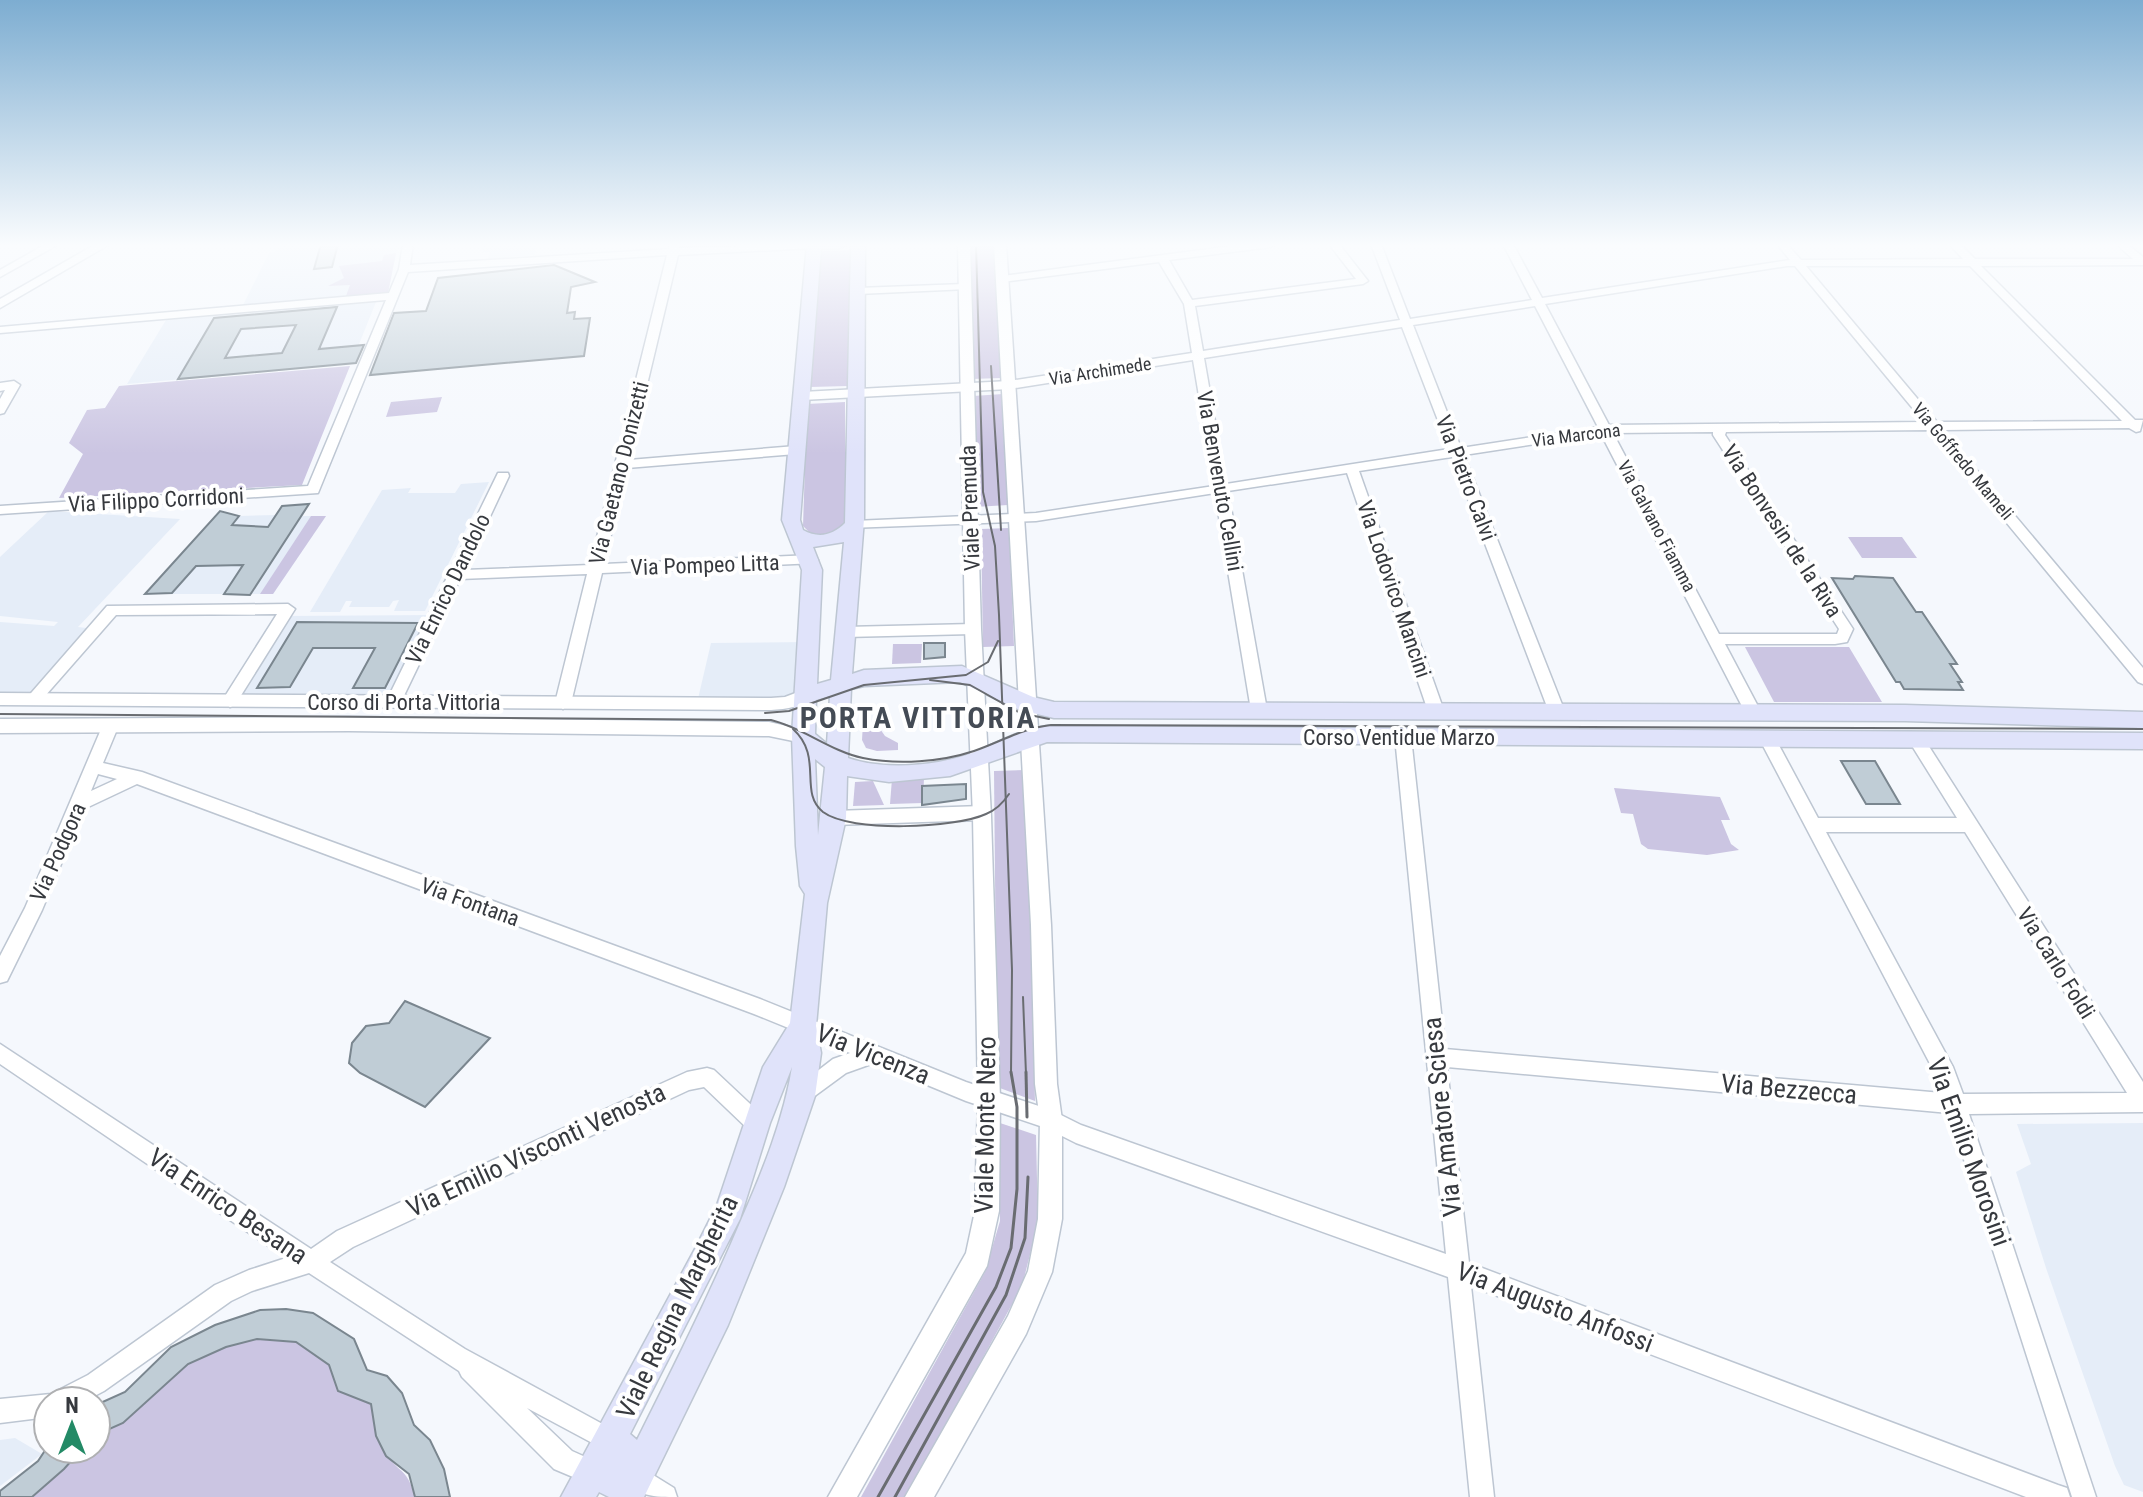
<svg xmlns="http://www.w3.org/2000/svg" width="2143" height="1497" viewBox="0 0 2143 1497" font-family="'Roboto Condensed',sans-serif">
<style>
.built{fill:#e5edf8}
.green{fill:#cbc5e2}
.building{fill:#c0cdd6;stroke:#7a868f;stroke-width:2;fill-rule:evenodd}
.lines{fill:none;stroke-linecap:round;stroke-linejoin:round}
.minor-casing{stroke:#bdc6d2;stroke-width:3}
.tertiary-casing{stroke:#bdc6d2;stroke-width:3}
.secondary-casing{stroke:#bdc6d2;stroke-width:3}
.minor{fill:#fff;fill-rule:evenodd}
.tertiary{fill:#fff;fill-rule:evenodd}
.secondary{fill:#e0e3fa;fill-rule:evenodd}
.tram-far1{stroke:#696c71;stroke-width:2}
.tram{stroke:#696c71;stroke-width:3}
.labels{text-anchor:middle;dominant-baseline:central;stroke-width:8;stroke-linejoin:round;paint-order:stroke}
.far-street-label{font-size:18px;fill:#36393e;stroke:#fff}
.street-label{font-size:22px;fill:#36393e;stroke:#fff}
.near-street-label{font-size:26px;fill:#36393e;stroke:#fff}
.district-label{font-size:30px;font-weight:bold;letter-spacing:2px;fill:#444b55;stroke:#fff}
</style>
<rect width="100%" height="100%" fill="#f5f8fd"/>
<!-- built -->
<g class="built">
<path d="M278,244h120l-10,49 -145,12 26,-52 5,-1z"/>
<path d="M482,244h55l-2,11 -47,4 2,-7h-7z"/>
<path d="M376,302l-25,62 -224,20 39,-64z"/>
<path d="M489,482l-64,129h-31l5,-11 -6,1 -4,6h-40l3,-6h-6l-6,11h-30l72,-122 29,-2 -3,5h47l6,-9z"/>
<path d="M309,504l-6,12h23l-53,78h-128l75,-83 19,5 37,-1 6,-9z"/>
<path d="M49,511l131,8 -102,108 17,2 -63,71h-32v-78l54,4 4,-4 -58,-6v-59z"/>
<path d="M435,615l-42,87h-162l54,-86z"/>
<path d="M809,642l-1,52 -21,8 -90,1 14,-60z"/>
<path d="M2143,1123v369l-19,-7 -9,-19 -69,-198 -30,-96 15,-8 -14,-40z"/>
<path d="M15,1438l27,16 -42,32v-46z"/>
</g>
<!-- green -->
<g class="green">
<path d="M970,244h23l8,134 -29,1z"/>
<path d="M853,250l-5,136 -38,1 11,-136z"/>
<path d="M396,253l-8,40 -42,3 4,-11 -22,1 16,-8 -5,-12 43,-5 2,-6z"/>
<path d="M350,366l-48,119 -243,13 24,-44 -14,-11 18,-33 18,-2 14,-22z"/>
<path d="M1003,394l5,111 -33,2 -2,-111z"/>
<path d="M442,397l-5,15 -51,5 5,-15z"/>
<path d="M845,402v120l-14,12h-20l-8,-8 4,-122z"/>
<path d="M311,516h15l-53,78h-13z"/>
<path d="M1009,528l5,118 -31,1 -2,-118z"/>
<path d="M1848,537h54l15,21h-55z"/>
<path d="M893,644h29l-1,19 -29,1z"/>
<path d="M1745,647h104l33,55h-108z"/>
<path d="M863,723l15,3 7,10 13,7v7l-21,1 -11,-3 -4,-8z"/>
<path d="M1026,770l9,331 -38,-14 -3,-316z"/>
<path d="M924,778l-1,25 -33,1 2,-25z"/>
<path d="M873,781l11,24 -31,1 2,-24z"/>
<path d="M1614,788l106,9 10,23h-9l10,24 8,6 -32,5 -59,-6 -7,-5 -8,-30 -12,-1z"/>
<path d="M1000,1123l36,12 2,88 -16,63 -115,211h-46l124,-225 15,-51z"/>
<path d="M257,1339l39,3 33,23 10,26 32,13c2,17 4,35 15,50 15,21 21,14 29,43h-382l31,-28 18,-20h14v-14c41,-19 56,-44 90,-70 19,-14 48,-20 71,-26z"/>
</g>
<!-- building -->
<g class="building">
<path d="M321,244h17l-6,23 -18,2z"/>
<path d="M554,265l41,17 -24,5 -4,26 8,-1 -1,7 16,-1 -6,38 -214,19 24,-62 32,-2 12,-33z"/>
<path d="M337,307l-18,42 45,-4 -8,18 -178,16 36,-61zM296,325l-14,28 -57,5 16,-29z"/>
<path d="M309,504l-59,91 -26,-1 19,-29 -47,1 -24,27 -27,1 75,-83 19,5 -7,9 36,2 14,-21z"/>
<path d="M1855,576l38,2 23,34h6l35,52h-7l12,18h-4l5,8 -59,-1 -4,-7h-4l-64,-104 21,1z"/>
<path d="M297,622l121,1 -33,65h-32l22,-40h-62l-23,39 -33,1z"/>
<path d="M924,643h21v14l-21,2z"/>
<path d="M1841,761h34l25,43h-34z"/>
<path d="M966,784v15l-44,6v-19z"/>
<path d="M405,1001l85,37 -65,69 -65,-34 -11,-10 3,-20 14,-17 23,-3z"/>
<path d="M286,1309l27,4 41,26 13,31 20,6 15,17 12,32 16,15 14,29 6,28h-35l-6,-23 -23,-18 -10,-20 -5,-32 -33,-13 -9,-26 -33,-23 -39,-3 -31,8 -38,17 -65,59 -27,12v-30l29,-13 46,-45 44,-22 45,-15z"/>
<path d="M46,1449h36l-18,20 -32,28h-32v-6l38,-30z"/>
</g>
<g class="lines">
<defs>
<g id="minor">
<path d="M46,244h13l-59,33v-7z"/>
<path d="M403,244h10l-3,21 259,-16 1,-5h10l-1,4 139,-4 -4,4 -136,7 -49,205 167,-14 6,4 -6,4 -169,14 -23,96 207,-9 5,2 2,3 -2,3 -214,10 -31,130 -8,6 -8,-6 32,-129 -127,5 -61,127h-10l-3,-4 112,-229h10l1,3 -44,94 125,-5 77,-310 -259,17 -90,221 -318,21v-8l308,-20 78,-186 -386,33v-6l389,-34 10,-24z"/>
<path d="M1247,244h29l-5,3 -102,13 23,40 164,-21 -27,-35h10l29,37 -5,3 -168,22 8,45 197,-31 -29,-76h10l29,75 122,-19 -29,-56h10l29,54 248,-38 -13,-16h10l14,16 162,-1 -14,-15h11l15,15h158l-17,-15h11l16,13v8l-162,1 154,154h8l-3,11 -4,1 -7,-4 -186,2 200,238v16l-5,-2 -208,-252 -204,2 -1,3 128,194 -6,13 -12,2h-110l36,68 -8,6 -8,-6 -144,-278 -137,21 101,257 -8,6 -8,-6 -97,-255 -93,14 85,240 -8,6 -8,-6 -81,-238 -119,18 39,219 -8,6 -8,-6 -36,-217 -179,28 -187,7 -2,-3 7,-4 182,-8 178,-27 -21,-126 -184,29 -207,11 -6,-4 6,-4 207,-11 183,-28 -8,-49 -25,-42 -157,20 -5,-3 5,-3zM1787,266h8l129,156 -315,3 -64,-121zM1806,266h164l152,155 -185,1zM1535,306l63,121 -137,21 -48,-123zM1402,327l47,122 -223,35 -22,-126zM1713,432v3l126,194 -2,5h-118l-106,-201z"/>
<path d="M964,284l5,3 -1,2 -110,5 -5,-3 5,-3z"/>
<path d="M14,381l6,4 -16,28 -4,1v-15l5,-9 -5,1v-8z"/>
<path d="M288,604l7,5 -60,96 -5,2 -8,-6 55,-87 -161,1 -78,89h-10l-3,-4 82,-94z"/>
<path d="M973,624l7,5 -7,5 -128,3 -7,-5 7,-5z"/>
<path d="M110,721l8,6 -15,36 39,9 618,227 206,83 85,28 30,15 365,129 -51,-517 2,-4 6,-2 8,6 34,312 497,44 -5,-16 -177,-337 8,-6 6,2 44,82h139l-48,-77 8,-6 6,2 220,345v30l-174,2 127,383h-24l-123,-384 -502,-46 22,196 589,222 9,3 3,9h-44l-555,-211 23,211h-24l-22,-220 -372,-134 -30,-15 -80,-27 -92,-38 -28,10 -45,33 -7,-3 -3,-7 3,-7 39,-30 17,-6 -96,-39 -617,-230 -53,25 -42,101 -35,71 -7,2v-27l25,-48 77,-181zM98,774l19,5 -26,12zM1826,832h139l162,261 -164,1 -10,-27z"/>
<path d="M982,806l6,2 2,5 -2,5 -6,2 -148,5 -6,-2 -2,-5 2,-5 6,-2z"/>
<path d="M0,1044l311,205 26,-18 350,-159 20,-4 7,2 49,46 3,7 -3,7 -7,3 -7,-3 -45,-43 -15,3 -336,157 -23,15 135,87 154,84 4,8 -4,8 -8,4 -84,-45 45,43 29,13 3,9 -3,9 -9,3 -38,-16 -92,-92 -3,-6 -150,-98 -57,18 -21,10 -127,90 -19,10h-37v16l-48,6v-24l51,-5 37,-19 127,-90 34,-15 37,-12 -286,-194z"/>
<path d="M637,1465l37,23 3,9c-21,0 -43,0 -52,-20l3,-9z"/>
</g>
<g id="tertiary">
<path d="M96,244h14l-110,64v-9z"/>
<path d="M958,244h12l11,385 10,187 9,283 -1,112 -12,55 -130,231h-29l138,-244 9,-42 3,-112 -5,-283 -8,-187z"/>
<path d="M994,244h12l45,681 6,159 5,36v99l-10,53 -26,62 -92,163h-29l103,-181 20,-45 10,-52 2,-99 -5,-36 -4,-159z"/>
<path d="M806,689l6,1 3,5c-10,12 -29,14 -44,15l-771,-5v-12l771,5 14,-1z"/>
<path d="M349,717l420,5 40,9 3,5 -9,7 -34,-7 -420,-5 -349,2v-14z"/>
</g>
<path id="secondary" d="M807,244h41l-7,4 -20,1 -21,271 3,10c16,9 30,5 42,-7l6,-279h14l-1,275 -12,155 12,-4 98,-4 71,31 21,5 851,3 238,7v16l-238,-7 -851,-3 -34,-8 -60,-28 -96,4 -13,3 -3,69c37,13 93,8 129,-7 23,-9 44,-22 70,-25l1096,7v16l-1096,-7 -97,34 -61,6 -42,-6 -1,42 -19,85 -11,123 5,27 -6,43 -31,91 -56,138 -84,172h-35l-10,-5 -3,5h-35l135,-250 21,-42 46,-138 27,-44 15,-129 -5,-8 -4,-40 -4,-110 10,-166 -20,-50zM844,542l-13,138 -14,4 5,-114 -9,-23zM830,696l-3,48 -12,-10 1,-34zM815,759l10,8 -7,68zM792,1067c-8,51 -29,103 -50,151 -32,76 -68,148 -105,222l-7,-6 110,-215 30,-96z"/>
</defs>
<!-- minor casing -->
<use href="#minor" class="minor-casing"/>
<!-- tertiary casing -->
<use href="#tertiary" class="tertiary-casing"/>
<!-- secondary casing -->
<use href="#secondary" class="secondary-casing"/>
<!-- minor -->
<use href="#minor" class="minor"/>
<!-- tertiary -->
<use href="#tertiary" class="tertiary"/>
<!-- secondary -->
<use href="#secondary" class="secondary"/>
<!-- tram-far1 -->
<g class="tram-far1">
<path d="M976,244l7,248 12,54 4,69 13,355 -1,104"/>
<path d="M991,366l10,164"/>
<path d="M930,680l40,5 50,28 29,6"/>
<path d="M765,713l24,-2 75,-26 102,-10 22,-13 10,-21"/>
<path d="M0,714l771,6c33,8 59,31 92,38 35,7 78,4 111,-7 26,-9 49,-23 77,-26l1092,4"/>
<path d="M793,729c31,28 5,63 30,83 28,21 133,16 163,2 10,-4 17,-11 23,-20"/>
<path d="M1023,997l3,77"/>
</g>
<!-- tram -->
<g class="tram">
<path d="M1026,1072l1,45"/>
<path d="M878,1497l118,-210 15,-39 6,-59v-82l-6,-35"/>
<path d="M895,1497l111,-202 19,-57 3,-61"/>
</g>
</g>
<!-- sky -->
<linearGradient id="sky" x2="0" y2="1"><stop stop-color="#7dadd1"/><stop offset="0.54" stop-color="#fafcfe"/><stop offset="1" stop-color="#fafcfe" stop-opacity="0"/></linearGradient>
<rect width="2143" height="454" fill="url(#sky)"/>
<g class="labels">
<!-- far-street labels -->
<g class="far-street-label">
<text transform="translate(1100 371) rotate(-9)">Via Archimede</text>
<text transform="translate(1576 435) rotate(-7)">Via Marcona</text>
<text transform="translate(1963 461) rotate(50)">Via Goffredo Mameli</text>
<text transform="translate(1657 526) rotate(62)">Via Galvano Fiamma</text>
</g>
<!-- street labels -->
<g class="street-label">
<text transform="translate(619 473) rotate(-76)">Via Gaetano Donizetti</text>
<text transform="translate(1466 478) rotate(69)">Via Pietro Calvi</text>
<text transform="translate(1220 481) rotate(80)">Via Benvenuto Cellini</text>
<text transform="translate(156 500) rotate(-3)">Via Filippo Corridoni</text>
<text transform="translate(970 508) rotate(-92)">Viale Premuda</text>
<text transform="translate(1782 531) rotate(57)">Via Bonvesin de la Riva</text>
<text transform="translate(705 565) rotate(-2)">Via Pompeo Litta</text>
<text transform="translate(448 589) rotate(-64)">Via Enrico Dandolo</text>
<text transform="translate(1394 589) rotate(71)">Via Lodovico Mancini</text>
<text x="404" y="702">Corso di Porta Vittoria</text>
<text x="1399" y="737">Corso Ventidue Marzo</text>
<text transform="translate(58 852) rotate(-66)">Via Podgora</text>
<text transform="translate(470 902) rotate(20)">Via Fontana</text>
<text transform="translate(2056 963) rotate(58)">Via Carlo Foldi</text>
</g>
<!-- near-street labels -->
<g class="near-street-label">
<text transform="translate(873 1054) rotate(22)">Via Vicenza</text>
<text transform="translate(1789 1089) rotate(5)">Via Bezzecca</text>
<text transform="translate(1442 1117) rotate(-96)">Via Amatore Sciesa</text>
<text transform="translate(985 1125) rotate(-89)">Viale Monte Nero</text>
<text transform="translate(536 1150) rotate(-25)">Via Emilio Visconti Venosta</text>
<text transform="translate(1969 1152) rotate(70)">Via Emilio Morosini</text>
<text transform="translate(228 1206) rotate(34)">Via Enrico Besana</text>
<text transform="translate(677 1307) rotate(-64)">Viale Regina Margherita</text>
<text transform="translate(1555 1307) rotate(21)">Via Augusto Anfossi</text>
</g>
<!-- district labels -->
<g class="district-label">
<text x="918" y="717">PORTA VITTORIA</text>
</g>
</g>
<!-- north arrow -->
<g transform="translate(72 1425)"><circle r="38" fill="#ffffff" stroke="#afb0b2" stroke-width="2"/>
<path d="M0-6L14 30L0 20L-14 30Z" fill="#238a66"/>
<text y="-12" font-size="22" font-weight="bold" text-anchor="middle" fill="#36393e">N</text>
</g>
</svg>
